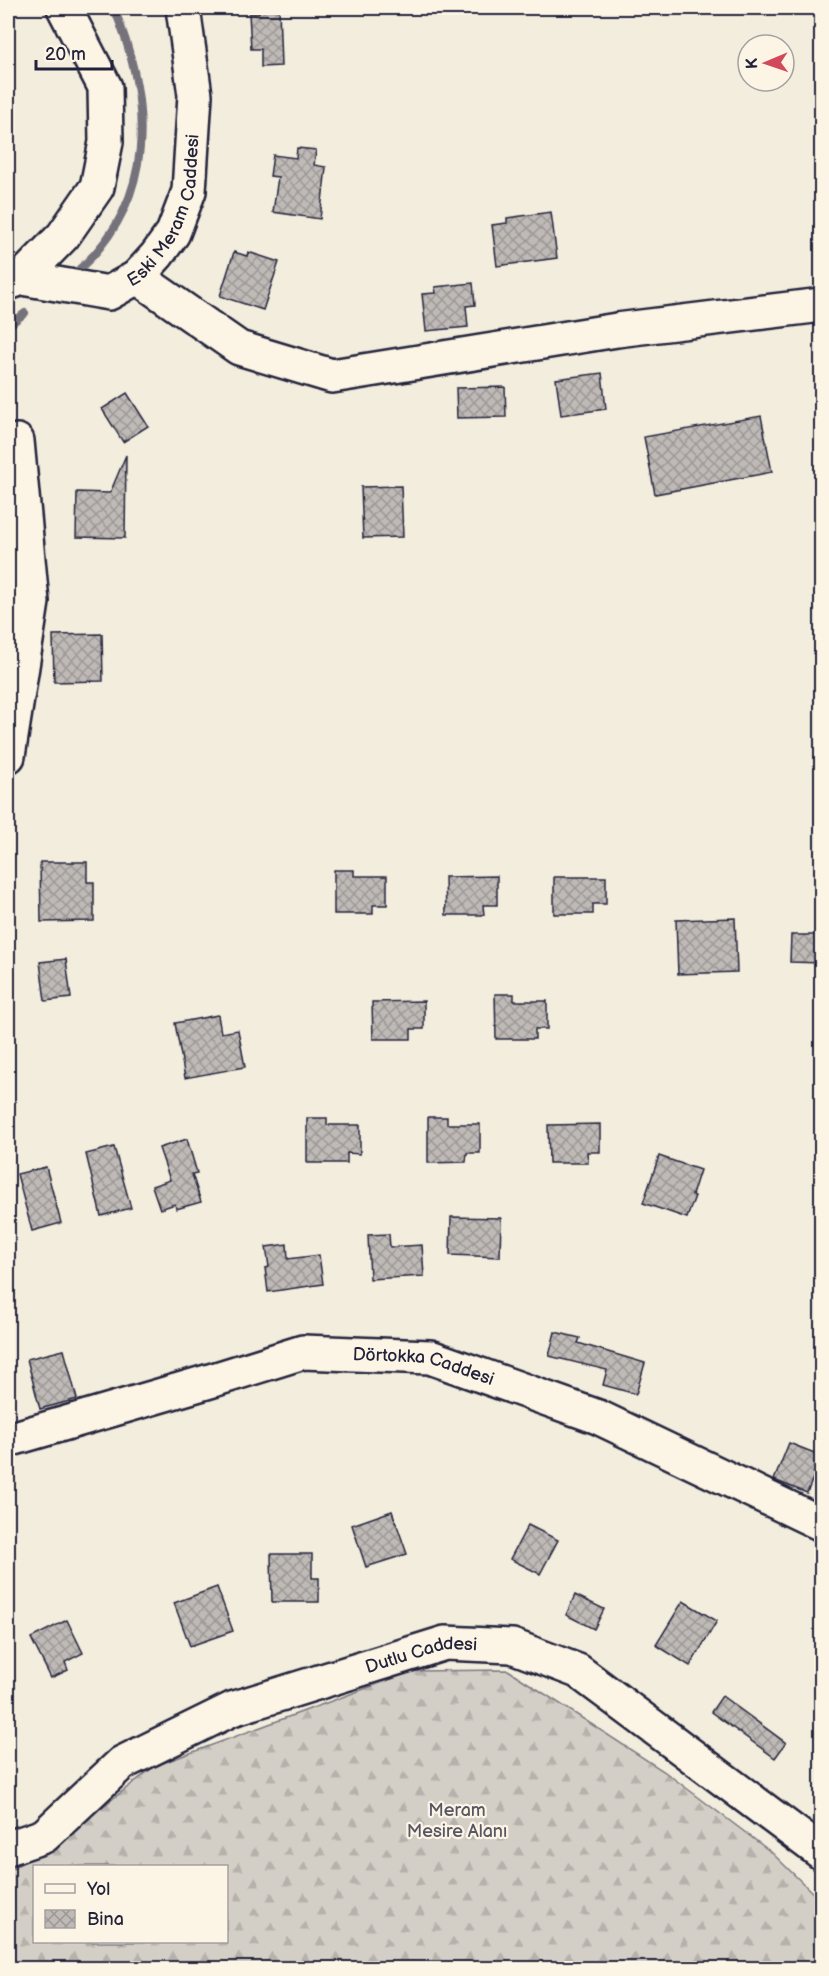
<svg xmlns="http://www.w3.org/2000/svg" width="829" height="1976" viewBox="0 0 829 1976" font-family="'Balsamiq Sans',sans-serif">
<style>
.forest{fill:url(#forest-firs);stroke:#7b7880;stroke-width:1.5;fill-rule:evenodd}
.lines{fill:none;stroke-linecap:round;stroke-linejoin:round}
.stream{stroke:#75727b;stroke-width:8}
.building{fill:url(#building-cross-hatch);stroke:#22223b;stroke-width:1.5}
.minor-casing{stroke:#22223b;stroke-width:38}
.major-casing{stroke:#22223b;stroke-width:38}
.minor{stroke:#fcf5e5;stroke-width:33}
.major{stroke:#fcf5e5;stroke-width:33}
.labels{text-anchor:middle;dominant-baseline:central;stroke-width:4.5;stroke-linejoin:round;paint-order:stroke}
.street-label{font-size:18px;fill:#22223b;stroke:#fcf5e5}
.park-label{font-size:18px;fill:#575665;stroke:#fcf5e5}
</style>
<defs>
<pattern id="forest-firs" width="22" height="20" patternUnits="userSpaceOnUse" patternTransform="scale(1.5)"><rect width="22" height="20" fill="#d4cfc6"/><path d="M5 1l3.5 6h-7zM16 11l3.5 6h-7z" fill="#b6b1ab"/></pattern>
<pattern id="building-cross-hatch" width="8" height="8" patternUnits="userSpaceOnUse" patternTransform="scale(1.5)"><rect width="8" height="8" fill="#bfbab6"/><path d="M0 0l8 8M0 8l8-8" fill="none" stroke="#9b9795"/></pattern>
</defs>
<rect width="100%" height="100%" fill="#f3edde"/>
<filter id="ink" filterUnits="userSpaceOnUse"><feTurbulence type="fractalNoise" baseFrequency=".0167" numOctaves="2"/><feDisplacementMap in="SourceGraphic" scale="12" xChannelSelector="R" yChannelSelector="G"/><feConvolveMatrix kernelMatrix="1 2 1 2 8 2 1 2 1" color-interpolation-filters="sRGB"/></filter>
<g filter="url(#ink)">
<!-- forest -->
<path class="forest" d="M508,1670l157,102 106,80 50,49v67h-813v-98l36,-18 111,-86 258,-95zM34,1866h192v76h-192z"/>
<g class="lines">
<!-- stream -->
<g class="stream">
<path d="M75,273c83,-71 77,-172 39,-265"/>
<path d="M8,326l17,-13"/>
</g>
</g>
<!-- building -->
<g class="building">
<path d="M259,8h20l2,58 -20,1v-18h-10l-2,-36h10z"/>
<path d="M297,148l19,2 -2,15 12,2 -6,52 -47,-7 5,-35 -8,-1 3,-21 23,3z"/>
<path d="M551,212l6,46 -60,8 -5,-41 15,-2v-5z"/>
<path d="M234,252l13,4 1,-4 31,10 -16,48 -43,-14z"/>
<path d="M473,283l2,22 -9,1 2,21 -42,4 -4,-37 14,-1 -1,-6z"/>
<path d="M602,373l4,36 -45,6 -5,-36z"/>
<path d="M505,387l1,30 -49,1 -1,-30z"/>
<path d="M127,393l21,33 -25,16 -21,-33z"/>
<path d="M761,416l11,56 -117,22 -11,-57z"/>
<path d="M126,455l-1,83 -49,-1 1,-45 33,1z"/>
<path d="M401,486l2,51 -40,1 -2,-51z"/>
<path d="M102,634l1,47 -49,1 -1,-47z"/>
<path d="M40,862h47v20h7v39l-53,1z"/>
<path d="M334,870h20v6h33v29h-14v9h-39z"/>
<path d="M497,876v29h-14l1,10h-38l-1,-38z"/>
<path d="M554,877h52v27h-13v10h-39z"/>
<path d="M735,918l2,54 -59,2 -2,-54z"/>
<path d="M791,935h31v28l-32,-1z"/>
<path d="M66,959l5,39 -26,3 -5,-39z"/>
<path d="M495,994h19v7h33v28h-12v10h-39z"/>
<path d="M424,1001v28h-13v10h-38l-1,-37z"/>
<path d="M218,1015l3,18 17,-3 7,37 -60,11 -10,-55z"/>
<path d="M428,1117h19v7h33v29h-13l-1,9 -38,1z"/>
<path d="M307,1118h20v7h33v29l-13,-1v10h-40z"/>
<path d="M600,1124v28h-13l1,11h-39l-1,-38z"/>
<path d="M187,1139l10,34 -5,1 9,28 -25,7 -1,-5 -15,5 -8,-23 18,-6 -11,-32z"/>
<path d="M114,1147l17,61 -30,8 -15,-62z"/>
<path d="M659,1156l41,14 -8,25 3,1 -8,22 -44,-15z"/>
<path d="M46,1167l15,56 -29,8 -15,-57z"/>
<path d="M451,1217l50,1 -1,39 -50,-2z"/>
<path d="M389,1234l1,13 32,-2 2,31 -54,3 -2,-44z"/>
<path d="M287,1244l1,15 31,-4 4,29 -55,8 -3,-24 4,-1 -3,-20z"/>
<path d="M555,1332l25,6 -2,5 67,20 -9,31 -33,-9 4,-15 -58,-14z"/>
<path d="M64,1350l13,49 -37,10 -13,-50z"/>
<path d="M789,1443l33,13 -15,37 -33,-13z"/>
<path d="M392,1511l15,43 -41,13 -14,-42z"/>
<path d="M528,1525l30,15 -18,34 -30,-15z"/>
<path d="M271,1554h41v24h7v24h-47z"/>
<path d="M217,1587l16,44 -43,15 -16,-43z"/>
<path d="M575,1595l29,14 -10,20 -28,-14z"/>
<path d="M683,1601l34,20 -27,45 -34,-21z"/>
<path d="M67,1620l16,33 -18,9 3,8 -17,8 -20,-40z"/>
<path d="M722,1696l64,47 -11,15 -64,-46z"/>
</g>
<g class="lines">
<defs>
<g id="minor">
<path d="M137,277l102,71 93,28 285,-46 205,-25"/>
<path d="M22,278l41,-42 34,-49 9,-45 -1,-55 -41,-79"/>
<path id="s1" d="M8,283l14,-5 87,15 28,-16 20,-22 16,-22 16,-42 6,-96 -12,-87"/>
<path d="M8,445l9,-4 15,161 -24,154"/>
<path id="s2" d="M8,1440l202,-59 93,-29 127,5 168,60 224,107"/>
</g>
<g id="major">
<path id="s3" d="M8,1848l36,-12 78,-73 110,-54 213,-66 67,3 66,25 244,182"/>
</g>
</defs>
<!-- minor casing -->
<use href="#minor" class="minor-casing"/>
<!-- major casing -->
<use href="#major" class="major-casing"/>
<!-- minor -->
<use href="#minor" class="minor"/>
<!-- major -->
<use href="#major" class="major"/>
</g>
</g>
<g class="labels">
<!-- street labels -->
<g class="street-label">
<text stroke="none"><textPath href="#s1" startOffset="210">Eski Meram Caddesi</textPath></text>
<text stroke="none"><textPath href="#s2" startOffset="430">Dörtokka Caddesi</textPath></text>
<text stroke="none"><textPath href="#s3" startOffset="465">Dutlu Caddesi</textPath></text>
</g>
<!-- park labels -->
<g class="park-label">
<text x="457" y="1810">Meram<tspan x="457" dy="21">Mesire Alanı</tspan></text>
</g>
</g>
<!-- margin -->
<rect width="829" height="1976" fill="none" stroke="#fcf5e5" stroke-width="30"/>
<rect x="15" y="15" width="799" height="1946" fill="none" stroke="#22223b" stroke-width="2" filter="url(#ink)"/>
<!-- legend -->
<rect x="33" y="1865" width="195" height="78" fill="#fcf5e5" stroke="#a5a1a1" stroke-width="1.5"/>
<rect x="45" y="1884" width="30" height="9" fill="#fcf5e5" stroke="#a5a1a1" stroke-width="1.5"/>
<text x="87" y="1895" font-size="18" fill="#22223b">Yol</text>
<rect x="45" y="1910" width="30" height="18" fill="url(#building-cross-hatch)" stroke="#a5a1a1" stroke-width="1.5"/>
<text x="87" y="1925" font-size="18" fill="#22223b">Bina</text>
<!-- north arrow -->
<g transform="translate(766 63) rotate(268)"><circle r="28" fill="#fcf5e5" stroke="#a5a1a1" stroke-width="1.5"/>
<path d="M0-4.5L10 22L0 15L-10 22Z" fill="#d1495b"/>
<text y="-9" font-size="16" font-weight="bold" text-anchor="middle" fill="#22223b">K</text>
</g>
<!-- scale -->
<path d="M36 60v9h76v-9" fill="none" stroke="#22223b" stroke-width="3"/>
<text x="45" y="60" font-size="18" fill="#22223b" stroke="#fcf5e5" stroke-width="4.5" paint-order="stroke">20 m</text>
</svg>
